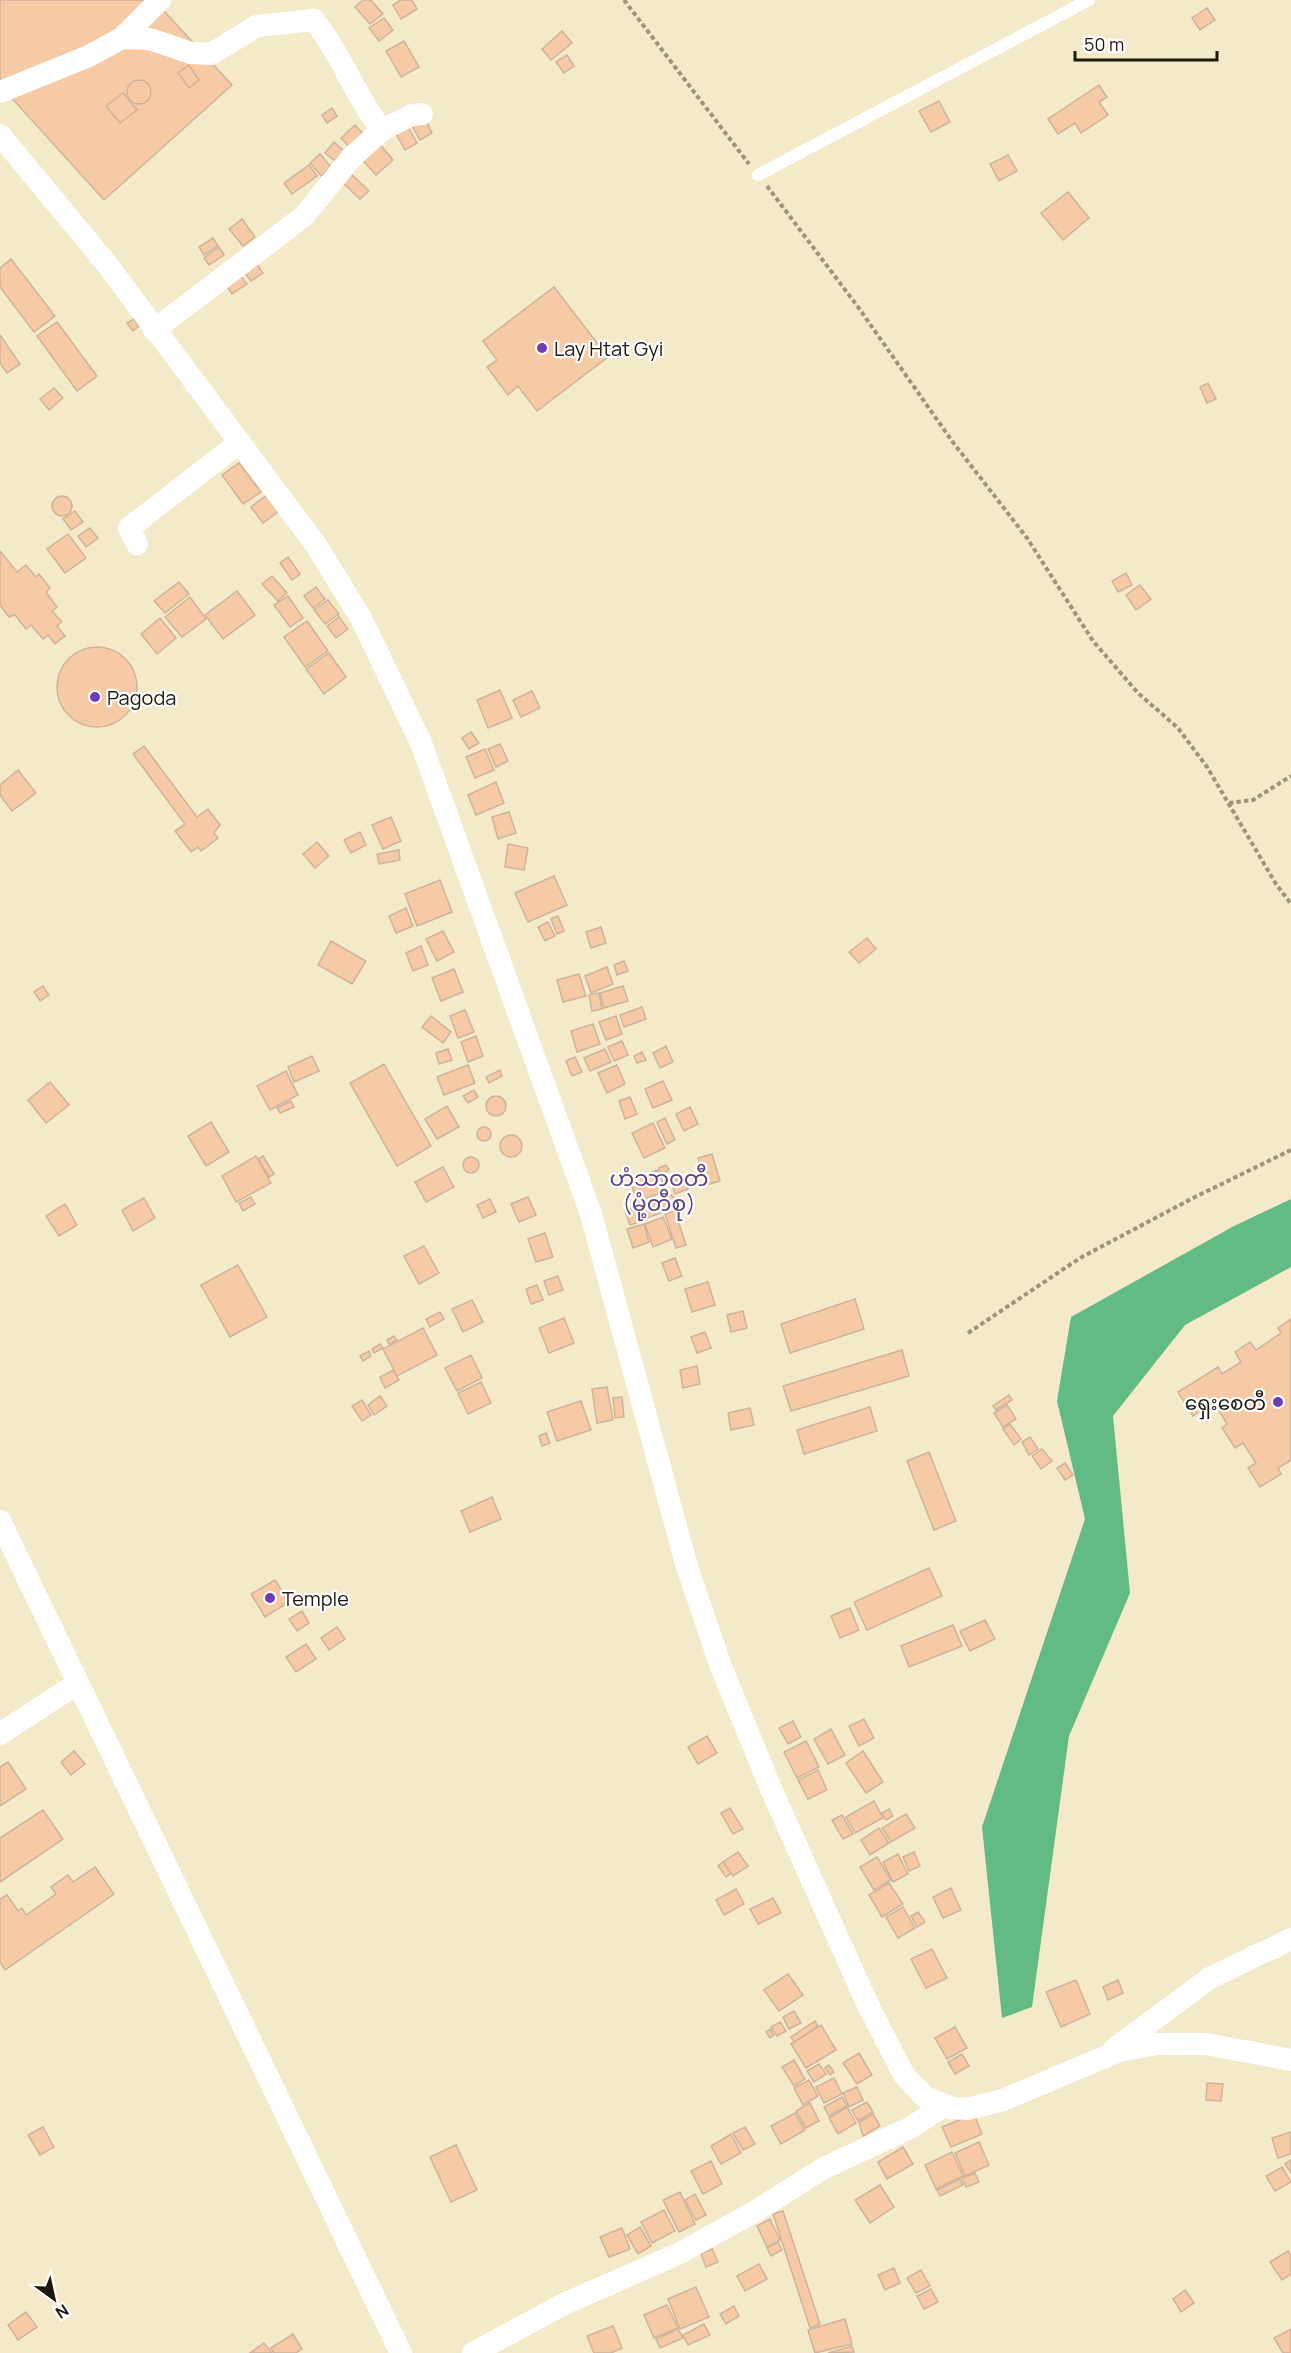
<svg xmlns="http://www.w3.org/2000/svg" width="1291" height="2353" viewBox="0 0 1291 2353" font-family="Manrope,'Noto Sans Myanmar',sans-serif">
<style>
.water{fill:#62ba84}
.building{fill:#f5caa4;stroke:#ceb39c;stroke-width:1.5}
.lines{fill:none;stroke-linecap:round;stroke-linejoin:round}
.path{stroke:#9c947c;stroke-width:4;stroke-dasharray:4.5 3;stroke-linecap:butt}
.service{stroke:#fff;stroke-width:12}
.minor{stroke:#fff;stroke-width:22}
.poi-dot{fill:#703cb3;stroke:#fff;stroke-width:2}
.labels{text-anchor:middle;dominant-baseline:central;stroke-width:4.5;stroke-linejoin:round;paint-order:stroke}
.poi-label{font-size:20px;fill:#1c190d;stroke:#fff;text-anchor:start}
.quarter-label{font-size:22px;fill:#5a4380;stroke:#fff}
</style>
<rect width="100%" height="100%" fill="#f4eac9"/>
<!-- water -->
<path class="water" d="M1291,1199v68l-106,58 -72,91 17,177 -61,143 -37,271 -30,11 -20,-191 103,-308 -28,-118 14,-84 163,-91z"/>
<!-- building -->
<g class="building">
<path d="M0,0h154l78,85 -128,115 -104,-115z"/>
<path d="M363,0h8l12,14 -13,10 -15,-17z"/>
<path d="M401,0h11l5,9 -16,10 -8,-14z"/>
<path d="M1207,8l8,12 -15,10 -8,-12z"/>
<path d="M384,18l9,12 -14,11 -10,-13z"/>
<path d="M562,31l10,12 -21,17 -9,-11z"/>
<path d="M404,41l15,26 -18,10 -15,-26z"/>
<path d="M567,55l7,11 -10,7 -8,-11z"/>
<path d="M189,65l10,15 -10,8 -11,-15z"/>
<circle cx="139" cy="92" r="12"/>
<path d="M1099,85l8,12 -8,5 9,13 -27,18 -6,-10 -17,11 -10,-15z"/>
<path d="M123,93l14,17 -17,13 -14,-17z"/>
<path d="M939,101l11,21 -19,10 -12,-21z"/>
<path d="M332,108l5,8 -10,7 -5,-8z"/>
<path d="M425,118l7,15 -12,7 -9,-16z"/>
<path d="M355,125l12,13 -14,13 -12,-13z"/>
<path d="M407,125l10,18 -12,7 -10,-18z"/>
<path d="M377,141l16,19 -17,15 -17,-19z"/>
<path d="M334,142l10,9 -9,10 -10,-8z"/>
<path d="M320,154l11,13 -10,9 -11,-13z"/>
<path d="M1008,155l9,16 -18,10 -9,-17z"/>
<path d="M309,165l8,11 -25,18 -8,-11z"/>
<path d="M351,174l18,17 -9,8 -17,-16z"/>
<path d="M1068,192l21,26 -26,22 -22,-27z"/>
<path d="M242,219l13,18 -12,9 -14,-17z"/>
<path d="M213,238l5,8 -14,9 -5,-8z"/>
<path d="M219,247l5,8 -15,10 -5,-7z"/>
<path d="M11,259l44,57 -21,16 -34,-45v-19z"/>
<path d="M254,260l9,13 -12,8 -9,-12z"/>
<path d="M240,275l7,9 -15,10 -6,-9z"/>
<path d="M554,287l54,70 -71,54 -19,-25 -10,9 -21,-28 10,-7 -14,-19z"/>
<path d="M134,319l5,7 -6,5 -6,-8z"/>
<path d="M57,322l40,54 -20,15 -40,-55z"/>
<path d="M0,335l20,29 -13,9 -7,-10z"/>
<path d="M1208,383l8,16 -9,4 -7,-16z"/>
<path d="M54,388l9,10 -14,12 -9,-11z"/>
<path d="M239,463l22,29 -18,12 -21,-29z"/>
<path d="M267,495l12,16 -16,12 -12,-16z"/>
<circle cx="62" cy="506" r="10"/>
<path d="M75,511l8,11 -12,8 -8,-11z"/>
<path d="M90,528l8,10 -12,9 -8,-11z"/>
<path d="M68,534l18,24 -21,15 -18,-24z"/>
<path d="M0,551l17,21 9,-7 10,12 3,-3 11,14 -4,4 11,15 -5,4 10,11 -5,4 8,10 -10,8 -7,-9 -5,4 -12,-14 -5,4 -11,-14 -6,2 -9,-12z"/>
<path d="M288,557l12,17 -8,6 -12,-17z"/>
<path d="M1126,573l6,12 -14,7 -6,-11z"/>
<path d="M272,576l15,17 -9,8 -16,-17z"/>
<path d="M179,582l10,12 -24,19 -11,-12z"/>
<path d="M1140,585l11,14 -15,11 -10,-15z"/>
<path d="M316,587l9,12 -12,9 -9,-12z"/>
<path d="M237,591l18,24 -32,24 -18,-24z"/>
<path d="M288,596l15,22 -13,9 -16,-22z"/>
<path d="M190,597l16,22 -24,18 -17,-20z"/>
<path d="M328,600l11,14 -14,10 -11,-14z"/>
<path d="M339,617l9,12 -12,9 -9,-12z"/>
<path d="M160,618l16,20 -19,16 -16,-20z"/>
<path d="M307,621l21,30 -23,16 -21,-30z"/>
<circle cx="97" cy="687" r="40"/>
<path d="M329,653l17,24 -22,17 -18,-25z"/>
<path d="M500,690l12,28 -24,10 -11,-28z"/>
<path d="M532,691l8,17 -19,9 -8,-17z"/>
<path d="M471,732l8,11 -10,6 -7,-11z"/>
<path d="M500,744l8,17 -12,6 -8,-18z"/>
<path d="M144,746l53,71 11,-8 12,16 -6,8 4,5 -17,13 -3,-4 -7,5 -16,-21 10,-7 -52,-70z"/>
<path d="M485,749l9,21 -19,8 -9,-21z"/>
<path d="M18,770l18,23 -24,18 -12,-16v-10z"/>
<path d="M496,782l8,21 -28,12 -8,-20z"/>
<path d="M509,812l7,21 -18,6 -6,-22z"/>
<path d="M391,817l10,24 -18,8 -11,-24z"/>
<path d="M360,832l6,13 -15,8 -7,-13z"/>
<path d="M317,842l12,14 -14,12 -12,-14z"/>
<path d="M508,844l20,4 -4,22 -19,-3z"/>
<path d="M399,850l1,10 -21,4 -2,-10z"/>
<path d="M554,876l13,29 -39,17 -13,-29z"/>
<path d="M440,880l12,32 -35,14 -12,-32z"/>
<path d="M406,908l7,18 -17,7 -7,-17z"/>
<path d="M558,916l6,15 -7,3 -6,-15z"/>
<path d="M548,922l7,14 -10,5 -7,-14z"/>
<path d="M601,927l5,16 -15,5 -5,-16z"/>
<path d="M443,931l11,21 -17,9 -11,-22z"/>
<path d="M867,938l9,11 -17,14 -10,-11z"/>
<path d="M331,941l35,20 -14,23 -34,-19z"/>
<path d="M421,946l7,19 -15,6 -7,-18z"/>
<path d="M624,961l4,10 -11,4 -3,-10z"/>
<path d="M607,967l6,17 -22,9 -6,-17z"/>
<path d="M454,969l9,23 -22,9 -9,-23z"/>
<path d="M579,974l7,22 -23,6 -6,-22z"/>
<path d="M43,986l6,9 -9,6 -6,-9z"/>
<path d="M623,986l5,15 -24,7 -4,-15z"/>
<path d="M599,993l3,16 -10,2 -3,-16z"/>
<path d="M642,1007l4,12 -22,8 -4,-12z"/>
<path d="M465,1010l9,22 -16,6 -8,-22z"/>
<path d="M431,1016l20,16 -8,11 -21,-16z"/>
<path d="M616,1016l6,18 -16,6 -7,-18z"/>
<path d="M593,1024l7,20 -23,8 -6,-21z"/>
<path d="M476,1036l7,20 -15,6 -7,-20z"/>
<path d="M622,1041l6,14 -14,6 -6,-14z"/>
<path d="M666,1046l7,16 -13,6 -7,-15z"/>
<path d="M448,1049l4,11 -13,4 -3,-11z"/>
<path d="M605,1049l6,13 -21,9 -6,-13z"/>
<path d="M642,1052l4,8 -9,3 -3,-7z"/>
<path d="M312,1056l7,15 -25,11 -6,-15z"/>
<path d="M575,1057l7,15 -10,4 -6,-15z"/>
<path d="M384,1064l47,82 -34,20 -47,-83z"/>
<path d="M468,1065l7,18 -31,12 -7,-18z"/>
<path d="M617,1065l8,19 -18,9 -9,-20z"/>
<path d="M500,1070l2,6 -13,7 -3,-6z"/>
<path d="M286,1071l12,24 -28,15 -13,-24z"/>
<path d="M663,1081l9,19 -19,8 -8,-19z"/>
<path d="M50,1082l19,23 -23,18 -18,-23z"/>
<path d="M474,1090l4,7 -10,6 -5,-7z"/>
<circle cx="496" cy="1106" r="10"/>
<path d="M630,1097l7,17 -12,5 -6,-18z"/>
<path d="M291,1101l3,6 -14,6 -3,-5z"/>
<path d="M447,1106l12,21 -22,12 -12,-20z"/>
<path d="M690,1107l8,17 -14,7 -8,-17z"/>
<path d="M665,1118l10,22 -8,4 -10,-22z"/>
<path d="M211,1122l18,30 -23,14 -18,-30z"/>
<path d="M653,1123l12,25 -21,10 -12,-25z"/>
<circle cx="484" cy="1134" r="7"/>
<circle cx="511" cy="1146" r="11"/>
<path d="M712,1154l8,27 -14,4 -8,-27z"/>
<path d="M256,1156l15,27 -35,19 -14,-26z"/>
<path d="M263,1156l11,18 -5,3 -11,-18z"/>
<circle cx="471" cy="1165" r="8"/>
<path d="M666,1165l3,5 -7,4 -3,-6z"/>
<path d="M443,1167l11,20 -28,15 -11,-20z"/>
<path d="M658,1170l8,21 -29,11 -7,-22z"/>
<path d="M683,1177l5,12 -13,5 -4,-12z"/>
<path d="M672,1195l5,9 -14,7 -5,-10z"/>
<path d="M251,1197l4,7 -12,7 -4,-8z"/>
<path d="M528,1197l8,18 -17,7 -8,-18z"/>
<path d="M144,1198l11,20 -22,13 -11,-21z"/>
<path d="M490,1199l6,13 -13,6 -6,-13z"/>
<path d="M656,1200l5,13 -15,5 -4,-13z"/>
<path d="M65,1204l12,21 -18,11 -13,-20z"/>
<path d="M639,1206l5,14 -14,5 -5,-14z"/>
<path d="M675,1211l11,34 -10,3 -11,-34z"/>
<path d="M663,1217l9,22 -19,8 -8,-23z"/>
<path d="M644,1224l5,18 -16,6 -6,-19z"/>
<path d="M545,1233l8,24 -17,5 -8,-23z"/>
<path d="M424,1246l15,27 -20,11 -15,-28z"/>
<path d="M675,1258l7,18 -13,5 -7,-18z"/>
<path d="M238,1265l29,52 -37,20 -29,-52z"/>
<path d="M558,1276l5,14 -14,5 -5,-14z"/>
<path d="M708,1282l7,23 -23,7 -7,-23z"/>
<path d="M537,1285l6,15 -12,4 -5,-15z"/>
<path d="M855,1299l9,30 -74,24 -9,-29z"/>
<path d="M472,1300l11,22 -20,10 -11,-23z"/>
<path d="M743,1311l4,17 -16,4 -4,-17z"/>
<path d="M440,1312l4,7 -14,8 -4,-8z"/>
<path d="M564,1318l10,25 -25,10 -10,-25z"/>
<path d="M1291,1319v141l-13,8 3,6 -21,13 -12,-19 8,-5 -13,-20 -8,5 -13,-20 5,-4 -13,-22 -21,14 -15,-24 40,-25 4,7 19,-12 -6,-10 15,-10 6,8 25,-17 -3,-5z"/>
<path d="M423,1328l14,27 -40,21 -14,-27z"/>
<path d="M705,1332l6,16 -14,5 -6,-16z"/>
<path d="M394,1336l3,4 -8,4 -2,-4z"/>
<path d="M380,1344l3,4 -9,5 -2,-4z"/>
<path d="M902,1350l7,26 -118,35 -8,-25z"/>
<path d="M369,1351l2,5 -8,5 -3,-5z"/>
<path d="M471,1355l11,23 -25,13 -12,-23z"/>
<path d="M697,1366l3,18 -17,4 -3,-18z"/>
<path d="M393,1370l6,10 -14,8 -5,-11z"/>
<path d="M481,1382l10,21 -23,11 -10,-21z"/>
<path d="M607,1387l6,33 -16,3 -5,-34z"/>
<path d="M1009,1395l3,5 -16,10 -3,-4z"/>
<path d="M380,1396l7,10 -13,9 -6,-10z"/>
<path d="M622,1397l2,20 -9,1 -2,-20z"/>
<path d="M362,1400l9,15 -9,6 -10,-15z"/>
<path d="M581,1401l10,29 -34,11 -10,-29z"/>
<path d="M1007,1405l9,14 -13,8 -9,-14z"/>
<path d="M870,1407l7,24 -73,23 -7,-24z"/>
<path d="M750,1408l4,17 -23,5 -3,-17z"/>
<path d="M1010,1424l11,15 -7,6 -11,-16z"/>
<path d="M546,1433l4,10 -8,3 -3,-10z"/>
<path d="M1030,1437l8,12 -9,6 -7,-13z"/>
<path d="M1042,1449l10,12 -11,8 -9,-13z"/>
<path d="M929,1452l27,69 -22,9 -27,-69z"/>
<path d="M1065,1463l8,12 -8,5 -8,-12z"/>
<path d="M492,1497l9,22 -31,13 -9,-21z"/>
<path d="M929,1568l13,28 -75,34 -13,-28z"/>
<path d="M275,1580l14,22 -24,15 -14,-23z"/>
<path d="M850,1608l9,22 -19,8 -9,-22z"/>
<path d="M302,1611l7,12 -12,8 -8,-12z"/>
<path d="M985,1620l10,19 -25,12 -10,-20z"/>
<path d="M953,1625l9,21 -53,21 -8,-21z"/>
<path d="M337,1627l8,12 -16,11 -8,-12z"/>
<path d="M306,1644l10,15 -20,13 -10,-15z"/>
<path d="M864,1719l10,19 -15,8 -10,-20z"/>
<path d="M793,1721l8,16 -13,7 -9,-16z"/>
<path d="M831,1729l14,26 -17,9 -14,-25z"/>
<path d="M707,1736l10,17 -19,11 -10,-17z"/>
<path d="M806,1741l13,26 -22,11 -13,-26z"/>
<path d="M74,1751l11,13 -14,11 -10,-13z"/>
<path d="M863,1751l20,31 -17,11 -20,-30z"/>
<path d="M8,1762l18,27 -26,17v-39z"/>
<path d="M818,1770l9,20 -19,9 -10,-19z"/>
<path d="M874,1801l9,17 -28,15 -9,-16z"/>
<path d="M730,1808l13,21 -10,5 -12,-21z"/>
<path d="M889,1809l4,7 -7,4 -4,-7z"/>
<path d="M43,1810l20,29 -63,43v-44z"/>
<path d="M906,1814l9,14 -24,14 -9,-14z"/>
<path d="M842,1815l11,19 -10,5 -11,-19z"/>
<path d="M879,1828l10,15 -19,12 -9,-15z"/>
<path d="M738,1852l10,14 -15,10 -10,-14z"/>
<path d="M914,1852l6,14 -11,5 -6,-14z"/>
<path d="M898,1854l10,20 -15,8 -10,-20z"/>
<path d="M877,1857l14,23 -17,10 -14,-23z"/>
<path d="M723,1862l8,11 -5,4 -8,-11z"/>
<path d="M95,1867l19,27 -109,76 -5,-8v-63l7,-4 11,16 4,-3 4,7 30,-21 -5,-7 17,-12 5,7z"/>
<path d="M889,1883l14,21 -21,13 -13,-22z"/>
<path d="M951,1888l10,22 -18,8 -10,-21z"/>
<path d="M736,1889l8,15 -20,11 -8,-15z"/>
<path d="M773,1898l8,15 -23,11 -8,-15z"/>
<path d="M903,1907l12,21 -17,10 -12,-21z"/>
<path d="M918,1912l7,10 -8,5 -6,-11z"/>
<path d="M932,1949l15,29 -21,10 -15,-29z"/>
<path d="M788,1974l15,21 -24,16 -15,-21z"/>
<path d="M1076,1980l14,34 -29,13 -15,-35z"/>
<path d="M1118,1980l5,13 -15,7 -5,-13z"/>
<path d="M794,2011l7,12 -12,6 -6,-12z"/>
<path d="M815,2021l3,5 -24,16 -3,-5z"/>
<path d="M780,2022l6,9 -9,5 -6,-9z"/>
<path d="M821,2025l15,25 -30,18 -15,-24z"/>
<path d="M955,2027l12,21 -20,11 -12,-21z"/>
<path d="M770,2029l4,6 -4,3 -4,-6z"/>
<path d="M859,2053l13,22 -15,9 -14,-21z"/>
<path d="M962,2054l7,12 -14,8 -7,-12z"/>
<path d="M794,2060l11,19 -11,7 -12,-19z"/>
<path d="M819,2064l7,10 -12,8 -7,-11z"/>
<path d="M829,2065l5,7 -4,3 -5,-7z"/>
<path d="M834,2078l8,16 -18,9 -8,-16z"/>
<path d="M809,2080l9,16 -15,9 -9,-17z"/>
<path d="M1207,2083l16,1 -2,17 -15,-1z"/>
<path d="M857,2087l6,13 -14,7 -6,-14z"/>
<path d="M842,2097l5,9 -18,10 -5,-9z"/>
<path d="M867,2102l6,10 -15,9 -6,-11z"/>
<path d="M810,2103l9,18 -13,7 -10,-17z"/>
<path d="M847,2107l9,16 -18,11 -9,-16z"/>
<path d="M795,2113l10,17 -24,14 -10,-18z"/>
<path d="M873,2114l7,12 -17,10 -4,-14z"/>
<path d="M974,2114l8,20 -31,13 -9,-20z"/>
<path d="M43,2127l11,20 -14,8 -12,-20z"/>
<path d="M745,2127l10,17 -12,6 -10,-17z"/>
<path d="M1291,2132v22l-13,4 -6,-20z"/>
<path d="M731,2134l10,19 -20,11 -10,-18z"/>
<path d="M979,2142l10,23 -24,11 -10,-23z"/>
<path d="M456,2145l21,45 -26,12 -21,-45z"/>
<path d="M903,2147l10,17 -26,15 -9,-17z"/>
<path d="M952,2152l11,24 -27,13 -11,-24z"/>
<path d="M1291,2160v13l-6,-9z"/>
<path d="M711,2161l11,23 -19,10 -12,-23z"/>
<path d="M1282,2167l9,15 -16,9 -9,-15z"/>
<path d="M975,2173l4,9 -13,5 -4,-9z"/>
<path d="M960,2179l3,6 -23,11 -3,-6z"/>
<path d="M880,2185l14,22 -24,16 -15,-23z"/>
<path d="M680,2192l15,32 -16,8 -16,-32z"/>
<path d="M695,2194l11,21 -10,5 -11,-20z"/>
<path d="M664,2210l11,21 -23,12 -11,-21z"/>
<path d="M783,2211l37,113 -10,4 -37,-114z"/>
<path d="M770,2219l10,21 -13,7 -10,-21z"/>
<path d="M640,2227l11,19 -13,8 -11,-19z"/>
<path d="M622,2228l8,21 -21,8 -9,-20z"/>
<path d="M778,2242l4,8 -11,6 -4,-8z"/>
<path d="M712,2249l6,13 -12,5 -5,-13z"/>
<path d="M1288,2251l3,5v18l-9,6 -12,-18z"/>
<path d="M759,2264l8,15 -22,12 -8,-15z"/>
<path d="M894,2268l6,15 -15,7 -7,-15z"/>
<path d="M921,2270l9,16 -14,7 -9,-15z"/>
<path d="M696,2287l13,30 -29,12 -12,-30z"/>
<path d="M931,2289l7,13 -14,7 -7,-13z"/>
<path d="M1185,2290l9,13 -13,9 -8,-13z"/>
<path d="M667,2305l11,23 -24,10 -10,-23z"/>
<path d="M734,2306l5,10 -13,8 -6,-10z"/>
<path d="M26,2312l11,15 -19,13 -10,-15z"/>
<path d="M845,2319l7,25 -37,9 -7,-23z"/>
<path d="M704,2324l6,11 -22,10 -5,-10z"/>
<path d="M613,2326l9,22 -11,5h-17l-7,-17z"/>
<path d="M678,2329l5,9 -23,10 -4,-9z"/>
<path d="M1291,2329v24h-8l-9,-15z"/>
<path d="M293,2334l9,15 -6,4h-22l-3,-5z"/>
<path d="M264,2343l8,10h-22z"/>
<path d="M852,2346l2,6 -26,1z"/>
</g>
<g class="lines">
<!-- path -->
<g class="path">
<path d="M624,0l125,164"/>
<path d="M767,186l91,121 94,134 75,97 66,103 45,52 40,35 29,39 69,117 15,20"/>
<path d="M1229,803l24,-3 38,-24"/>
<path d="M968,1333l112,-75 113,-60 98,-48"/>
</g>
<!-- service -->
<path class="service" d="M758,175l331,-175"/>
<!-- minor -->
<g class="minor">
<path d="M122,38l38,-38"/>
<path d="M0,92l89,-36 33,-18 28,1 41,14 20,1 46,-28 57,-6c28,35 40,75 68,110"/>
<path d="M0,135l106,128 210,282 45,73 60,125 170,471 96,353 33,97 52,127 95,212 37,72 21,22 27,11 15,1 36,-9 116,-49 37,-7h50l85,16"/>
<path d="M154,330l150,-114 48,-59 30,-27 30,-15 10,-1"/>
<path d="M137,544l-8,-16 111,-86"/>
<path d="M0,1521l401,832"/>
<path d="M0,1734l78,-51"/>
<path d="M1114,2049l96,-71 81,-39"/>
<path d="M473,2353l91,-49 116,-51 74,-41 70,-44 86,-40 35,-23"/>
</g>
</g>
<!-- markers -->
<g class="poi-dot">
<circle cx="542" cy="348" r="6"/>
<circle cx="95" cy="697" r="6"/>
<circle cx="1278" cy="1402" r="6"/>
<circle cx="270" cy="1598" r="6"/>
</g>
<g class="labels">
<!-- poi labels -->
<g class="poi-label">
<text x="554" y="348">Lay Htat Gyi</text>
<text x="107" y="697">Pagoda</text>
<text x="1266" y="1402" text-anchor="end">ရှေးစေတီ</text>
<text x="282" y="1598">Temple</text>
</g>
<!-- quarter labels -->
<g class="quarter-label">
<text x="659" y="1178">ဟံသာဝတီ<tspan x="659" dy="25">(မုံ့တီစု)</tspan></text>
</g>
</g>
<!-- north arrow -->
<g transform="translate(54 2299) rotate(147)" stroke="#ffffff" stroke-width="4.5" paint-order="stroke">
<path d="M0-4.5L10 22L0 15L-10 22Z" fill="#1c190d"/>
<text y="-9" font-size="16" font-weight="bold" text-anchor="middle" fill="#1c190d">N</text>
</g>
<!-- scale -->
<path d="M1075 51v9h142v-9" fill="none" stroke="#1c190d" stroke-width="3"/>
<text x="1084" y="51" font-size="18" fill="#1c190d" stroke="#ffffff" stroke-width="4.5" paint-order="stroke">50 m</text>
</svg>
